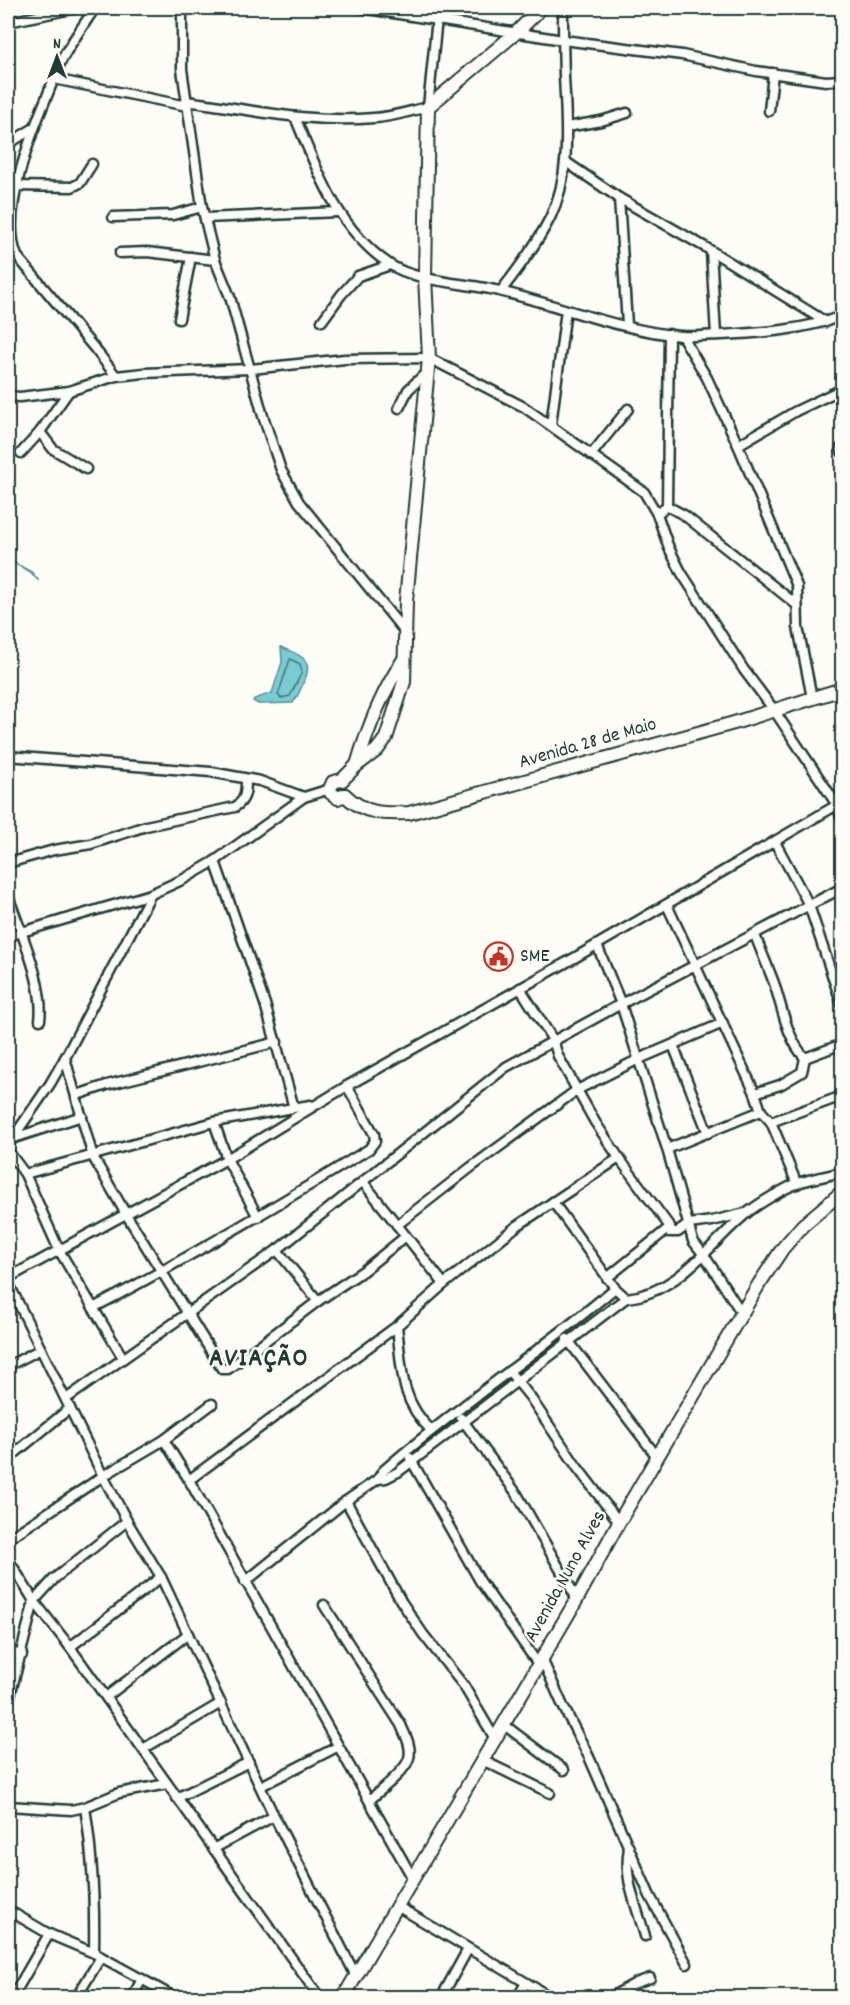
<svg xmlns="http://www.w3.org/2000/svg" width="850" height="2005" viewBox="0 0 850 2005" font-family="Dekko,sans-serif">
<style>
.water{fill:#7acbd3;stroke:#569293;stroke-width:1.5}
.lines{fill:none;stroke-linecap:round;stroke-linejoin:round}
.shore{stroke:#437674;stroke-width:1.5}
.stream{stroke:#569293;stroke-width:2}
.street-casing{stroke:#1f3d34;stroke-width:13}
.secondary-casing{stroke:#1f3d34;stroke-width:16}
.street{stroke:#fdfcf7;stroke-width:8}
.secondary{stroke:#fdfcf7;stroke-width:12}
.labels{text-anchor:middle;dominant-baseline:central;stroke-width:5;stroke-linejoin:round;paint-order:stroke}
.street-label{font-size:20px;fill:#1f3d34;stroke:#fdfcf7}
.poi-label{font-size:20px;fill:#1f3d34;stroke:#fdfcf7;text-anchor:start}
.district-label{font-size:26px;font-weight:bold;letter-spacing:1.5px;fill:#1f3d34;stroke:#fdfcf7}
</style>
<rect width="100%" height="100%" fill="#fdfcf7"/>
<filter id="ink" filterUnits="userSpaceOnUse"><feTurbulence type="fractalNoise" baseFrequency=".0167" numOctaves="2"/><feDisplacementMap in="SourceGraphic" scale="12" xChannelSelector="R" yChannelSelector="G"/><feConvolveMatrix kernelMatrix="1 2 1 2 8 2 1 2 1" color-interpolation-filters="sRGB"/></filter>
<g filter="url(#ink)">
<!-- water -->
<path class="water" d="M281,647c18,8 34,11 23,34 -3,8 -6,15 -11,22l-35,1 -5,-3 1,-2 18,-6 10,-31z"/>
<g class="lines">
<!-- shore -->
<path class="shore" d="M290,659l10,5 2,8 -12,24 -9,2 -3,-3z"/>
<!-- stream -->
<path class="stream" d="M8,560l23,12 7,8"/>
<defs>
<g id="street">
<path d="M95,8c-10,15 -21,30 -30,46 -8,13 -12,28 -18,42 -17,41 -47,117 -30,160l78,93 21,27"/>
<path d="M182,8v61l20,138 13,53 15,37 33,119 18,54 18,32 106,130"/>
<path d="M361,8l202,32 119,15 74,16 70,10 16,-1"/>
<path d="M8,22l69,-14"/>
<path d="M54,79l133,27"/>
<path d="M186,101c62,8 124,23 188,17 18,-1 36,-7 54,-11l9,-89 -3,-10"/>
<path d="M769,111l4,-38"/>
<path d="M295,117c23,56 43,112 94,147 26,18 79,19 110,27 60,14 120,39 181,45 14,1 28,-1 41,-1 41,-2 83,-5 121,-19"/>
<path d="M567,127l34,-6 26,-8"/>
<path d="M8,144l26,-16"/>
<path d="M566,162l53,36 86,49 121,75"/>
<path d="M16,186l56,1 8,-4 12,-19"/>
<path d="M619,198l8,127"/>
<path d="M113,217l60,-2 29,-8"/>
<path d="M205,218l133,-6"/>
<path d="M711,251l5,84"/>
<path d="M120,253l27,-1 68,8"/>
<path d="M501,291c18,-23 36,-47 49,-73 19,-39 17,-80 15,-123 -2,-29 -2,-58 -2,-87"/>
<path d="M179,319l12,-62"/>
<path d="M322,321l19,-26 17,-19 32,-11"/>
<path d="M682,336l25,42 31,67 59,141 1,41 14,71"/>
<path d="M8,396l12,1 49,-6 47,-15 28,-3 107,-4 94,-10 84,-1 95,49 120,85 13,22 12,34 12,24 63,98 30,40 63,95 5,14"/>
<path d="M399,408l9,-18 20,-19"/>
<path d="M551,425l15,-115"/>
<path d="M40,432l13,17 33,20"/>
<path d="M738,445l58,-34 46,-22"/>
<path d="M841,448l1,4"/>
<path d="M21,453l19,-21 29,-41"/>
<path d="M591,455l37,-46"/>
<path d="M667,506l17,9 113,90"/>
<path d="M657,514l10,-8 2,-172"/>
<path d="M8,756l203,16 49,9 44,16"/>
<path d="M775,842l34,63 33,100"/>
<path d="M215,861l50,143 29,104"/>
<path d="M8,863l46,-13 37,-6 55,-18 89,-19c11,-7 11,-16 11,-28"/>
<path d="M8,895c11,34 37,89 32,125"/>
<path d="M667,905l88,188 6,18 10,11 26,62"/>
<path d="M755,935c6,16 13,32 19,48 8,24 13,56 31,75l37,-14"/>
<path d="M8,936l143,-42 33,-15 31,-18 89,-64 26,-8"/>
<path d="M597,945l24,59 46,145 26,92 11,14 37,57"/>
<path d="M520,988l33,52 5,16 37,66 24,36 51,69 -1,5h9l11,-8 23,-3 34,-8"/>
<path d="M673,1045l35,88"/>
<path d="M65,1058l28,99 33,57 96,155h6l90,-68 45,-30 43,-35"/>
<path d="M755,1093l25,-8 22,-13 3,-14"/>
<path d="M77,1095l30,-10 170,-43"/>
<path d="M214,1122l13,37 31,58"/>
<path d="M771,1122l71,-26"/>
<path d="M14,1138l68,-22"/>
<path d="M8,1145l42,-61 15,-26 86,-164"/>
<path d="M667,1149l94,-38"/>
<path d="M8,1151l17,23 34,76 64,108"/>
<path d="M25,1174l189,-52 96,-17"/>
<path d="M363,1182l81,102"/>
<path d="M553,1202l62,86 11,10c52,-4 84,-55 121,-85 11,-9 38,-25 51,-30 14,-5 30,-7 44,-11"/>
<path d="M397,1225l73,-57 107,-78 62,-31 84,-36"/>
<path d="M277,1250l41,51"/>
<path d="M8,1278l219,-119 120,-73 229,-129 266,-155"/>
<path d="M607,1278l63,-51"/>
<path d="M8,1282l95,194 24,45 34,56 113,239 82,160"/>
<path d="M93,1308c94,-49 185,-103 276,-159l6,-8 -1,-7 -27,-48"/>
<path d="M397,1326c5,41 2,74 34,104"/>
<path d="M567,1339l91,119"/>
<path d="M8,1366l33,-17"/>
<path d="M509,1371l21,26 47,70 42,55"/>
<path d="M66,1399l211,-149 229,-183 115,-63 221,-116"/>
<path d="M461,1418l56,76 60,105"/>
<path d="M164,1440l48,-36"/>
<path d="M410,1458l70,123 58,83"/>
<path d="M8,1459l62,-51"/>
<path d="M378,1479l8,-1 12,-6 228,-174"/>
<path d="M189,1480l223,397"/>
<path d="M346,1501l55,100 22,33 41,52 31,53"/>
<path d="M8,1539l95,-63 61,-36 25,40 208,-154 47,-42 73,-58 102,-68"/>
<path d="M8,1559l26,42 36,46 250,351"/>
<path d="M245,1582l101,-81 32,-22 5,-8c74,-65 157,-119 232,-183"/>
<path d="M324,1605l77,120c4,10 11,21 8,33 -2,12 -30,33 -39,42"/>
<path d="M70,1647l91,-70"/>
<path d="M8,1652l14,3"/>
<path d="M542,1659l21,47 26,51 61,139 37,68"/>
<path d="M106,1697l82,-63"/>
<path d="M8,1704l26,-103 21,-23 72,-57"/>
<path d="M503,1724l61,46"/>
<path d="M143,1749l78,-46"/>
<path d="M482,1760l68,33"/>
<path d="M261,1786l76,-39"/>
<path d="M177,1798l72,-36"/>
<path d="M8,1806l63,4 14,-3 34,-14 48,-9"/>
<path d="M85,1807c8,51 10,94 9,146"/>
<path d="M629,1848c-6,31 8,58 16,88"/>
<path d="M213,1849l61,-33"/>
<path d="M397,1906l155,92"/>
<path d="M8,1910l41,24 45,19 82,45"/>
<path d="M347,1991l12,7"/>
<path d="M12,1998l37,-64"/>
<path d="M76,1998l25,-41"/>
<path d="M132,1998l10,-19"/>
<path d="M441,1998l27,-49"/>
<path d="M517,1998l9,-15"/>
<path d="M609,1998l27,-15 14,-5"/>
</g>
<g id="secondary">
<path d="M357,765c11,-38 25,-73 47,-106"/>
<path d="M342,780l15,-15 20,-15 9,-12 18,-56 2,-81 23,-243 -4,-81 3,-170 90,-76 23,-23"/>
<path d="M342,780l-9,2 -3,7 1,4 7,5 7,-3"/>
<path d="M345,795c19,19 38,19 64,18l325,-90 108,-34"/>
<path d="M343,1998l234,-399 42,-77 140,-238 24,-36 20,-23 39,-33"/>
</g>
</defs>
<!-- street casing -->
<use href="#street" class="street-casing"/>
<!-- secondary casing -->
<use href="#secondary" class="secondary-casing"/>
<!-- street -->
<use href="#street" class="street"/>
<!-- secondary -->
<use href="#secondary" class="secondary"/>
</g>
</g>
<!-- icons -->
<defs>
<symbol id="civic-ring" viewBox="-11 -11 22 22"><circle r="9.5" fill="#fdfcf7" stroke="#c8321e" stroke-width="1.5"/><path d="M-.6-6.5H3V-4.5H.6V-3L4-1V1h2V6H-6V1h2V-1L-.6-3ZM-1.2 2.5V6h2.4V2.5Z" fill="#c8321e"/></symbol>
</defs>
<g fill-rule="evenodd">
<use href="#civic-ring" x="482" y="940" width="33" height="33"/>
</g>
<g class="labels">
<!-- street labels -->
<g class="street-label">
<text transform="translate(588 744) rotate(-16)">Avenida 28 de Maio</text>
<text transform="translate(566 1577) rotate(-61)">Avenida Nuno Alves</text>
</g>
<!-- poi labels -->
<g class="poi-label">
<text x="520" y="957">SME</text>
</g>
<!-- district labels -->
<g class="district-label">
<text x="259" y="1359">AVIAÇÃO</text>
</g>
</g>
<!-- margin -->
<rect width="850" height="2005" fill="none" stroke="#fdfcf7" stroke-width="30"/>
<rect x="15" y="15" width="820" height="1975" fill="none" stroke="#1f3d34" stroke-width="2" filter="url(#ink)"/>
<!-- north arrow -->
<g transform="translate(57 57)" stroke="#fdfcf7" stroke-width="4.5" paint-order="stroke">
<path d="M0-4.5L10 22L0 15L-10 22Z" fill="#1f3d34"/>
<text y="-9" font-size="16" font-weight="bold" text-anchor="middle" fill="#1f3d34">N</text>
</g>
</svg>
